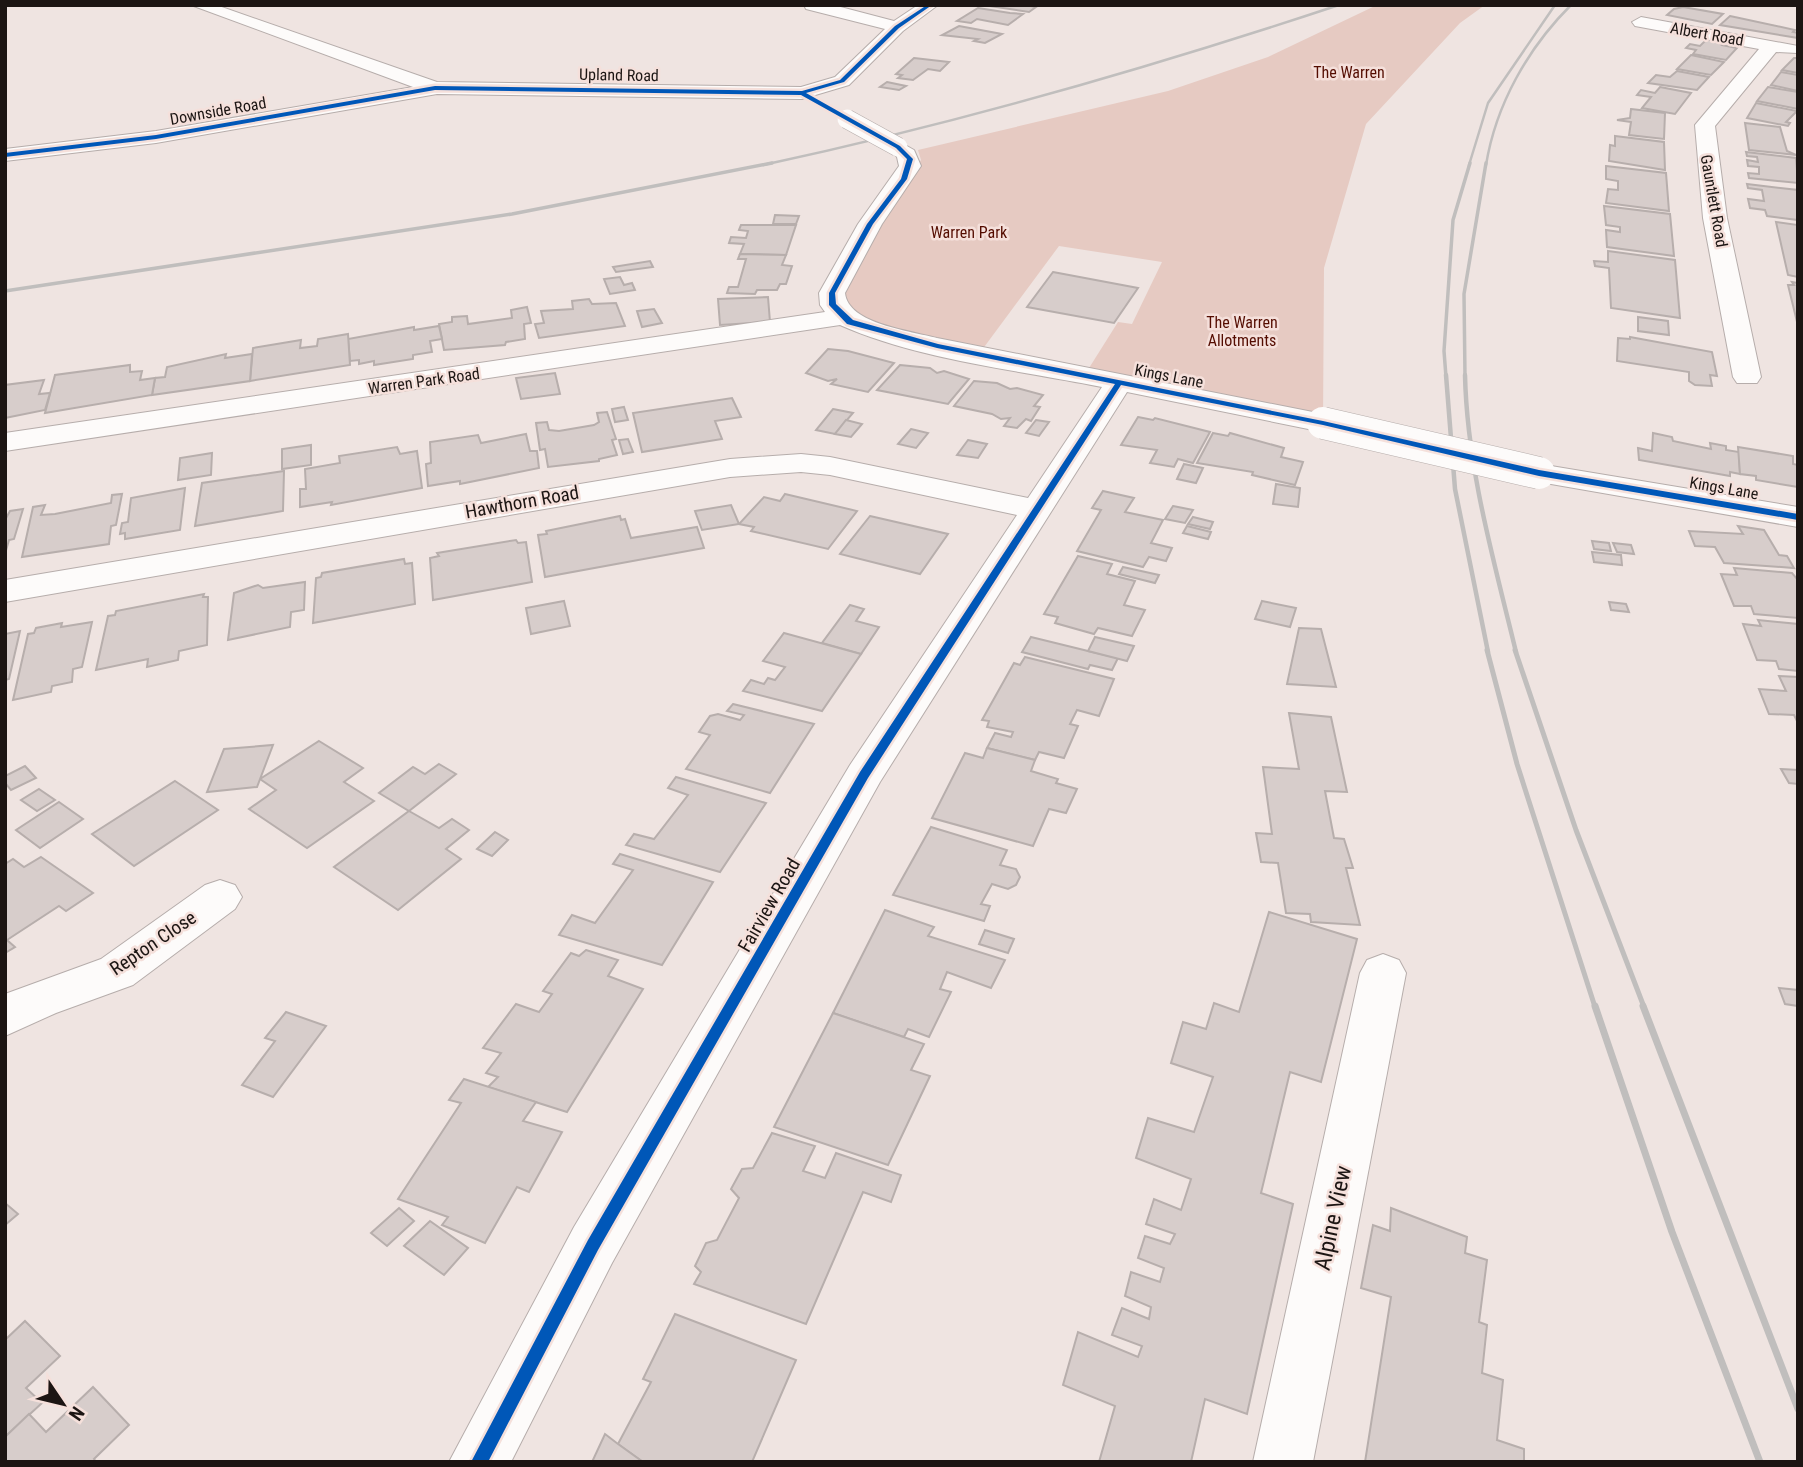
<svg xmlns="http://www.w3.org/2000/svg" width="1803" height="1467" viewBox="0 0 1803 1467" font-family="'Roboto Condensed',sans-serif">
<style>
.green{fill:#e6cac2}
.building{fill:#d7cdcb;stroke:#b7aeac;stroke-width:2}
.lines{fill:none;stroke-linecap:round;stroke-linejoin:round}
.street-casing{stroke:#b6adab;stroke-width:2}
.street{fill:#fdfbfa;fill-rule:evenodd}
.rail-far4{stroke:#c0bebd;stroke-width:2.5}
.rail-far3{stroke:#c0bebd;stroke-width:3.5}
.rail-far2{stroke:#c0bebd;stroke-width:4.5}
.rail-far1{stroke:#c0bebd;stroke-width:5}
.rail{stroke:#c0bebd;stroke-width:7}
.street-bridge-far1-casing{stroke:#b6adab;stroke-width:20;stroke-linecap:butt}
.street-bridge-casing{stroke:#b6adab;stroke-width:33;stroke-linecap:butt}
.street-bridge-far1{stroke:#fdfbfa;stroke-width:19}
.street-bridge{stroke:#fdfbfa;stroke-width:32}
.cycleway-casing{stroke:#f5e0db;stroke-width:5}
.cycleway{fill:#0057b8;fill-rule:evenodd}
.labels{text-anchor:middle;dominant-baseline:central;stroke-width:5;stroke-linejoin:round;paint-order:stroke}
.far-street-label{font-size:16px;fill:#1c1513;stroke:#f5e0db}
.far-park-label{font-size:16px;fill:#540c00;stroke:#f5e0db}
.street-label{font-size:19px;fill:#1c1513;stroke:#f5e0db}
.near-street-label{font-size:23px;fill:#1c1513;stroke:#f5e0db}
</style>
<rect width="100%" height="100%" fill="#efe4e1"/>
<!-- green -->
<path class="green" d="M1377,5h108l-25,18 -94,101 -42,144 -1,155 -239,-47 34,-54 14,2 30,-62 -103,-16 -80,108 -126,-33 -15,-28 35,-69 48,-64 -3,-10 250,-59 100,-34z"/>
<!-- building -->
<g class="building">
<path d="M983,5h43l10,2 -7,5z"/>
<path d="M1683,7l40,7 -11,10 -45,-9 7,-6z"/>
<path d="M978,8l32,5 13,1 -15,11 -31,-6 -6,4 -14,-2z"/>
<path d="M1730,16l65,14 -2,2 5,1v5l-78,-13z"/>
<path d="M959,26l43,8 -17,9 -11,-2 4,-2 -36,-4z"/>
<path d="M1707,39l17,3 -2,3 15,3 -11,12 -33,-6 3,-4 -10,-2 4,-4 10,2z"/>
<path d="M1691,55l33,7 -13,13 -34,-6z"/>
<path d="M914,58l35,4 -9,9 -12,-2 -15,11 -15,-2 4,-3 -6,-1z"/>
<path d="M1794,58h4v15l-16,-3z"/>
<path d="M1677,71l32,6 -12,13 -49,-7 8,-8 14,2z"/>
<path d="M1781,72l17,3v16l-27,-6z"/>
<path d="M887,82l19,4 -7,4 -19,-3z"/>
<path d="M1660,87l31,6 -16,21 -33,-6 9,-11 -14,-2 4,-5 14,3z"/>
<path d="M1768,87l30,5v17l-41,-8z"/>
<path d="M1756,103l41,8 -11,11 4,1 -2,3 -41,-8z"/>
<path d="M1631,109l34,4 -1,26 -35,-4 2,-13 -14,-2 13,-2z"/>
<path d="M1745,123l35,4 7,24 9,4 -47,-5z"/>
<path d="M1615,136l49,6 1,28 -56,-9 1,-16 5,1z"/>
<path d="M1746,152l50,6 2,25 -49,-5 -1,-5 11,1v-7l-11,-1 -1,-6 11,2 -1,-5 -10,-1z"/>
<path d="M1606,166l60,7 3,38 -63,-8 2,-14 10,1v-9l-12,-2z"/>
<path d="M1747,184l51,6v30l-31,-4 -2,-6 -15,-2 -2,-9 16,2 -2,-11 -14,-2z"/>
<path d="M1604,206l66,8 4,42 -67,-9 -1,-17 14,2v-5l-14,-2z"/>
<path d="M775,215l24,1 -3,8h-23z"/>
<path d="M1776,222l22,3v52l-10,-2z"/>
<path d="M741,225h55l-10,30 -46,-1 4,-10 -15,-1 2,-6 15,1 2,-7 -9,-1z"/>
<path d="M1608,251l67,9 5,58 -69,-10 -2,-40 -14,-2 -1,-5 14,1z"/>
<path d="M740,254l46,1 -4,10 10,1 -6,18h-6l-3,6h-20l-2,4 -28,-1 2,-6h9l8,-28h-8z"/>
<path d="M650,261l3,6 -37,5 -3,-5z"/>
<path d="M1053,272l85,16 -24,35 -87,-16z"/>
<path d="M620,277l4,8 8,-2 3,7 -25,4 -6,-15z"/>
<path d="M1792,282l6,1v43l-10,-41h6z"/>
<path d="M768,297l2,25 -50,3 -2,-26z"/>
<path d="M589,299l3,5 24,-1 9,23 -86,12 -4,-14 9,-1 -3,-12 32,-2 -1,-8z"/>
<path d="M527,307l4,16 -7,1 1,15 -19,3 -1,3 -61,5 -5,-26 13,-2v-5l15,-1 1,8 44,-6 -1,-8z"/>
<path d="M654,309l8,14 -20,4 -5,-16z"/>
<path d="M1638,317l30,4 1,14 -31,-4z"/>
<path d="M439,326l3,13 -12,2 2,11 -19,3v4l-39,6v-4l-15,3v-4l-9,1 -2,-22 66,-12v3z"/>
<path d="M348,334l2,31 -100,16 3,-33 48,-8 -1,8 17,-2 1,-7z"/>
<path d="M1630,337l82,15 5,24 -7,-1 2,11 -17,-1 -6,-4v-9l-72,-11 1,-23 12,1z"/>
<path d="M828,349l20,2 46,12 -26,29 -37,-8 6,-5 -9,2 -22,-8z"/>
<path d="M226,354l-1,4 27,-4 -2,27 -98,14 3,-17 10,-1 2,-10z"/>
<path d="M130,365v7l12,-1 -2,9 15,-2 -3,17 -107,18 10,-38z"/>
<path d="M900,365l30,3 7,5 7,-2 25,8 -21,25 -71,-14z"/>
<path d="M555,373l5,21 -39,5 -5,-21z"/>
<path d="M44,380l-5,14 11,-1 -5,17 -40,8v-33z"/>
<path d="M974,381l23,2 13,6 7,-1 26,7 -9,11 6,1 -9,14 -5,-2 -9,9 -13,-2 6,-8 -9,1 -9,-5 -38,-8z"/>
<path d="M732,398l9,19 -26,4 7,18 -80,13 -9,-39z"/>
<path d="M624,407l4,13 -13,2 -3,-13z"/>
<path d="M833,409l20,4 -18,21 -19,-4z"/>
<path d="M607,412l9,27 -4,1 5,15 -18,4v2l-51,6 -3,-18 -5,1 -4,-27 11,-1 2,8 10,1 35,-6 5,-3 -2,-9z"/>
<path d="M1138,417l15,3 2,-2 55,14 -17,31 -15,-4 -4,8 -24,-4 7,-13 -36,-5z"/>
<path d="M846,420l16,4 -11,13 -16,-3z"/>
<path d="M1036,420l13,2 -10,14 -13,-3z"/>
<path d="M911,429l17,4 -12,15 -18,-4z"/>
<path d="M1213,433l15,3 2,-3 54,15 -3,9 22,5 -8,23 -43,-10 1,-3 -56,-9z"/>
<path d="M1653,433l19,4 1,4 38,8 -1,-6 16,3v4l13,2 1,22 -10,-2v4l-91,-16 -1,-12 14,3z"/>
<path d="M526,434l4,17h7l2,17 -79,16v-3l-32,5 -2,-22 5,-1 -1,-21 48,-7 3,8z"/>
<path d="M628,439l5,13 -10,2 -4,-14z"/>
<path d="M968,440l19,4 -9,14 -21,-3z"/>
<path d="M311,445v20l-29,4v-20z"/>
<path d="M397,447l3,7 17,-3 5,37 -91,17 1,-3 -32,5v-18h6l-1,-20 35,-6 -1,-7z"/>
<path d="M1738,447l55,9v8l5,1v22l-42,-7v-4l-16,-2z"/>
<path d="M212,453l-1,22 -33,5 2,-22z"/>
<path d="M1184,464l19,4 -7,15 -19,-4z"/>
<path d="M284,471l-1,40 -88,15 7,-43z"/>
<path d="M1276,484l24,4 -2,19 -25,-3z"/>
<path d="M185,488l-5,42 -55,9v-6l-5,1 2,-11 6,-1 3,-24z"/>
<path d="M1103,491l31,7 -9,14 38,8 -12,23 21,5 -6,13 -17,-4 -6,10 -66,-16 24,-41 -9,-2z"/>
<path d="M122,494l-6,31 -5,1 -2,18 -87,13 11,-50 12,-2 -4,10 14,-1 56,-11 1,-8z"/>
<path d="M785,494l72,17 -29,38 -77,-18 3,-4 -15,-3 25,-27 16,4z"/>
<path d="M731,505l8,19 -37,6 -7,-19z"/>
<path d="M1173,506l20,4 -8,13 -20,-4z"/>
<path d="M23,509l-9,30 -5,1 -4,14v-34l5,-9z"/>
<path d="M620,516l1,4 4,-1 6,19 66,-11 7,21 -159,29 -7,-42 9,-1 -1,-3z"/>
<path d="M870,516l78,18 -28,40 -80,-20z"/>
<path d="M1193,517l20,5 -3,7 -22,-5z"/>
<path d="M1187,526l24,6 -3,7 -25,-6z"/>
<path d="M1738,526l26,4 15,25 8,1 7,12 -70,-5 -9,-16 -20,-1 -6,-15 54,3z"/>
<path d="M516,540l2,3 8,-1 6,40 -99,18 -3,-42 9,-2 -2,-3z"/>
<path d="M1592,541l17,2 2,8 -17,-2z"/>
<path d="M1613,543l18,2 3,9 -17,-2z"/>
<path d="M1592,552l29,3 1,10 -28,-3z"/>
<path d="M1078,556l34,8 -5,10 28,7 -11,24 21,5 -13,26 -34,-8 -4,6 -39,-11 3,-6 -14,-3z"/>
<path d="M404,559l1,5 7,-1 3,41 -102,19 3,-45 5,-1 1,-4z"/>
<path d="M1123,567l36,8 -4,8 -36,-9z"/>
<path d="M1734,568l58,5 6,7v38l-44,-4 -3,-8h-17l-13,-32 16,1z"/>
<path d="M305,582l-1,28 -13,2 -1,15 -62,13 6,-47 24,-8 5,3z"/>
<path d="M204,594l-1,3h5l-1,48 -28,6 -1,9 -31,7 1,-8 -52,11 12,-54 7,-1 1,-4z"/>
<path d="M564,601l6,25 -39,8 -5,-26z"/>
<path d="M1262,601l34,7 -6,19 -35,-8z"/>
<path d="M1609,602l17,2 3,8 -18,-2z"/>
<path d="M850,605l14,4 -8,12 23,6 -18,27 -39,-11z"/>
<path d="M1758,620l40,4v47l-19,-2 -3,-8 -19,-1 -14,-36 18,2z"/>
<path d="M92,622l-10,45 -9,2 -1,13 -20,4 -1,6 -38,8 15,-66 6,-1 2,-5 26,-5 -1,4z"/>
<path d="M1299,628l22,1 15,58 -49,-3z"/>
<path d="M20,631l-11,48 -4,1v-46z"/>
<path d="M784,633l77,21 -39,57 -79,-20 8,-11 13,4 4,-6 7,2 10,-13 -22,-6z"/>
<path d="M1031,637l57,14 30,7 -6,12 -22,-5 -2,4 -66,-17z"/>
<path d="M1095,637l39,9 -7,15 -39,-10z"/>
<path d="M1025,657l89,22 -15,37 -22,-6 -7,14 8,2 -14,32 -25,-6 -4,8 -48,-12 8,-15 16,4 2,-5 -26,-5 2,-6 -7,-1 32,-57 6,2z"/>
<path d="M1779,676l19,1v46l-4,-8 -25,-1 -10,-25 27,2z"/>
<path d="M733,704l81,20 -44,69 -84,-24 24,-34 -11,-3 11,-16 8,-2 22,6 4,-5 -17,-4z"/>
<path d="M1289,713l42,4 16,75 -22,-1 9,47 10,1 9,29h-7l14,57 -49,-3 -1,-8 -24,-1 -8,-50 -17,-1 -5,-29 16,1 -9,-67 36,2z"/>
<path d="M319,741l44,27 -19,14 30,19 -67,47 -58,-39 27,-19 -16,-11z"/>
<path d="M273,745l-16,42 -50,5 17,-43z"/>
<path d="M987,748l48,12 -4,11 27,8 -2,4 21,6 -11,24 -17,-4 -16,37 -101,-28 33,-65 18,5z"/>
<path d="M439,764l17,10 -47,37 -30,-18 34,-26 12,7z"/>
<path d="M25,766l11,12 -25,12 -6,-7v-7z"/>
<path d="M1781,769l17,1v14l-9,-1z"/>
<path d="M676,777l90,26 -46,69 -94,-27 8,-11 20,5 34,-44 -20,-7z"/>
<path d="M175,781l43,29 -84,56 -42,-32z"/>
<path d="M39,789l16,11 -18,11 -16,-11z"/>
<path d="M59,802l24,17 -43,29 -24,-18z"/>
<path d="M409,811l30,17 13,-9 17,11 -23,19 15,10 -63,51 -64,-43z"/>
<path d="M931,827l76,23 -7,15 16,4 4,8 -4,8 -8,4 -16,-5 -11,20 9,2 -6,15 -91,-26z"/>
<path d="M495,832l13,8 -16,16 -15,-7z"/>
<path d="M620,854l93,28 -51,83 -103,-30 13,-20 23,8 38,-53 -20,-6z"/>
<path d="M41,857l52,36 -27,18 -7,-5 -52,34 8,7 -10,6v-89l8,-5 11,8z"/>
<path d="M885,910l49,17 -6,9 77,24 -14,28 -44,-16 -7,17 11,3 -22,45 -21,-8 -4,8 -71,-24z"/>
<path d="M1269,912l88,27 -36,143 -31,-10 -29,121 32,11 -46,210 -42,-15 -14,63h-92l16,-56 -52,-21 15,-53 60,25 4,-11 -30,-11 10,-27 27,11 2,-12 -26,-11 6,-24 29,10 4,-14 -26,-10 7,-22 25,8 5,-10 -29,-10 8,-25 27,11 10,-31 -55,-21 12,-40 46,14 19,-55 -42,-14 12,-41 23,7 8,-26 25,9z"/>
<path d="M985,930l29,9 -6,14 -29,-9z"/>
<path d="M586,950l32,10 -10,16 35,13 -76,123 -79,-25 10,-10 -12,-4 15,-20 -18,-5 33,-44 23,8 13,-18 -9,-3 28,-38 8,3z"/>
<path d="M1779,988l19,2v16l-13,-2z"/>
<path d="M286,1012l40,14 -53,71 -31,-12 33,-44 -10,-3z"/>
<path d="M833,1013l91,31 -13,26 19,6 -42,89 -114,-38z"/>
<path d="M464,1079l72,23 -13,19 39,11 -33,60 -12,-5 -32,56 -43,-18 6,-8 -50,-18 63,-96 -12,-3z"/>
<path d="M772,1133l43,13 -12,25 22,7 11,-25 65,22 -10,27 -28,-10 -57,132 -112,-40 7,-12 -6,-6 11,-23 11,-3 22,-42 -8,-9 11,-20 11,-1z"/>
<path d="M5,1203l13,11 -13,11z"/>
<path d="M399,1208l15,13 -27,25 -16,-13z"/>
<path d="M1391,1208l76,29 -2,16 22,7 -8,62 8,3 -5,48 21,7 -6,60 27,9v13h-159l26,-165 -30,-9 12,-63 17,6z"/>
<path d="M430,1221l38,27 -24,27 -40,-29z"/>
<path d="M675,1314l121,46 -44,102h-109l-25,-18 33,-62 -8,-3z"/>
<path d="M25,1321l35,35 -34,32 16,15 -37,34v-97z"/>
<path d="M93,1387l36,38 -35,34 2,3h-91v-25l24,-23 17,18z"/>
<path d="M605,1434l13,10 25,18h-51z"/>
</g>
<g class="lines">
<defs>
<g id="street">
<path d="M191,5h25l221,77 364,5 34,-10 50,-48 -79,-20 -2,-4h29l61,16 24,-16h20l-35,26 -54,54 -47,14 -365,-5 -281,49 -151,18v-12l151,-18 257,-44z"/>
<path d="M1641,17l157,29 -1,7 -21,-1 -61,74 12,92 34,159 -4,6h-20l-4,-6 -30,-159 -8,-93 64,-76 -124,-23 -3,-4z"/>
<path d="M898,141l16,9 7,16 -39,58 -37,69c3,31 66,38 92,45l386,76 10,3 5,6 -5,6 -10,3 -196,-40 -247,390 -268,481 -101,199h-62l125,-235 276,-462 167,-250 -187,-40 -29,-3 -71,5 -725,125v-22l725,-121 71,-5 29,3 198,41 74,-111c-84,-17 -183,-27 -262,-62l-835,126v-18l820,-121 -5,-7 -1,-12 39,-69 41,-58 -2,-9 -9,-10z"/>
<path d="M1539,464l259,43v20l-270,-47 -4,-7 4,-7z"/>
<path d="M220,880l15,5 7,12 -7,12 -102,76 -77,28 -51,23v-42l96,-35 104,-74z"/>
<path d="M1383,954l16,6 7,13 -93,489h-60l107,-489 7,-13z"/>
</g>
</defs>
<!-- street casing -->
<use href="#street" class="street-casing"/>
<!-- street -->
<use href="#street" class="street"/>
<!-- rail-far4 -->
<g class="rail-far4">
<path d="M763,165c196,-42 386,-97 576,-160"/>
<path d="M1469,165l19,-62 67,-98"/>
<path d="M1486,165c10,-61 42,-117 85,-160"/>
</g>
<!-- rail-far3 -->
<g class="rail-far3">
<path d="M5,291l507,-77 260,-51"/>
<path d="M1446,377l-2,-26 9,-131 17,-57"/>
<path d="M1465,377l-1,-83 22,-131"/>
</g>
<!-- rail-far2 -->
<g class="rail-far2">
<path d="M1446,375l9,114 33,163"/>
<path d="M1465,375c2,93 29,186 51,277"/>
</g>
<!-- rail-far1 -->
<g class="rail-far1">
<path d="M1487,650l30,114 78,243"/>
<path d="M1515,650l61,180 68,177"/>
</g>
<!-- rail -->
<g class="rail">
<path d="M1595,1006l77,226 88,230"/>
<path d="M1643,1006l155,403"/>
</g>
<defs>
<path id="street-bridge-far1" d="M847,119l51,28"/>
<path id="street-bridge" d="M1323,423l216,50"/>
</defs>
<!-- street-bridge-far1 casing -->
<use href="#street-bridge-far1" class="street-bridge-far1-casing"/>
<!-- street-bridge casing -->
<use href="#street-bridge" class="street-bridge-casing"/>
<!-- street-bridge-far1 -->
<use href="#street-bridge-far1" class="street-bridge-far1"/>
<!-- street-bridge -->
<use href="#street-bridge" class="street-bridge"/>
<defs>
<path id="cycleway" d="M927,5h5l-33,23 -55,54 -38,11 94,53 13,13 -6,20 -34,45 -38,69 1,11 17,16 85,24 385,77 216,49 259,44v6l-259,-44 -216,-51 -202,-40 -253,393 -270,472 -110,212h-17l117,-222 272,-468 255,-388 -178,-36 -90,-24 -18,-19v-12l38,-69 34,-45 6,-20 -11,-11 -95,-53 -366,-5 -279,49 -151,18v-4l151,-18 279,-49 367,5 38,-11 55,-54z"/>
</defs>
<!-- cycleway casing -->
<use href="#cycleway" class="cycleway-casing"/>
<!-- cycleway -->
<use href="#cycleway" class="cycleway"/>
</g>
<g class="labels">
<!-- far-street labels -->
<g class="far-street-label">
<text transform="translate(1707 34) rotate(10)">Albert Road</text>
<text transform="translate(619 75) rotate(1)">Upland Road</text>
<text transform="translate(218 111) rotate(-10)">Downside Road</text>
<text transform="translate(1714 201) rotate(80)">Gauntlett Road</text>
<text transform="translate(1169 376) rotate(11)">Kings Lane</text>
<text transform="translate(424 381) rotate(-8)">Warren Park Road</text>
<text transform="translate(1724 488) rotate(10)">Kings Lane</text>
</g>
<!-- far-park labels -->
<g class="far-park-label">
<text x="1349" y="72">The Warren</text>
<text x="969" y="232">Warren Park</text>
<text x="1242" y="322">The Warren<tspan x="1242" dy="18">Allotments</tspan></text>
</g>
<!-- street labels -->
<g class="street-label">
<text transform="translate(522 502) rotate(-10)">Hawthorn Road</text>
<text transform="translate(769 905) rotate(-60)">Fairview Road</text>
<text transform="translate(153 943) rotate(-34)">Repton Close</text>
</g>
<!-- near-street labels -->
<g class="near-street-label">
<text transform="translate(1333 1218) rotate(-78)">Alpine View</text>
</g>
</g>
<!-- border -->
<rect width="1803" height="1467" fill="none" stroke="#1c1513" stroke-width="14"/>
<!-- north arrow -->
<g transform="translate(63 1404) rotate(125)" stroke="#f5e0db" stroke-width="5" paint-order="stroke">
<path d="M0-5L12 26L0 18L-12 26Z" fill="#1c1513"/>
<text y="-10" font-size="19" font-weight="bold" text-anchor="middle" fill="#1c1513">N</text>
</g>
</svg>
